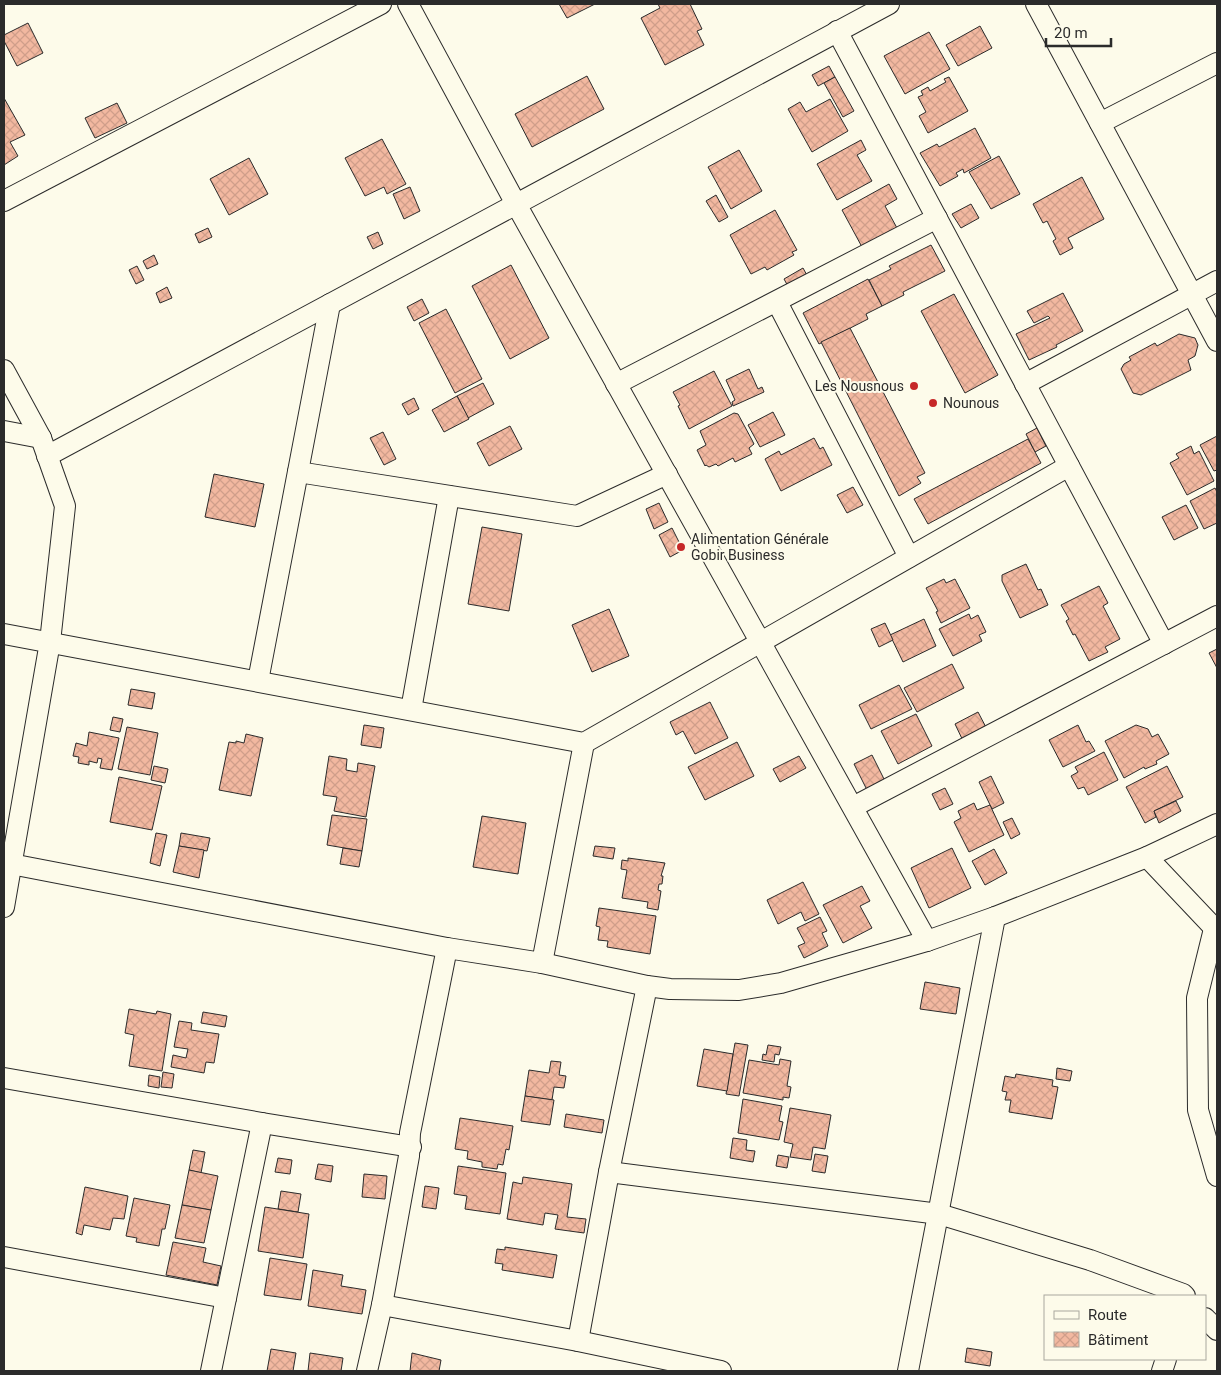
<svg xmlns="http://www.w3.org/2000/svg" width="1221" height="1375" viewBox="0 0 1221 1375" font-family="Roboto,sans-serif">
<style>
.building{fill:url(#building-cross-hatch);stroke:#2b2b2b}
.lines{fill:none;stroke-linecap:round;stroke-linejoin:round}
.minor-casing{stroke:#2b2b2b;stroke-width:22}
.minor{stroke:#fdfbea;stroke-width:20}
.poi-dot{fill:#c62828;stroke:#fdfbea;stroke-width:2}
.labels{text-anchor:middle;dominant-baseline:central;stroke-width:4;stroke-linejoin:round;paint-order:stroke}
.poi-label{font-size:14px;fill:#2b2b2b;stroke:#fdfbea;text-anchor:start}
</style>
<defs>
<pattern id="building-cross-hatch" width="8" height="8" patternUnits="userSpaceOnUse" patternTransform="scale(1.25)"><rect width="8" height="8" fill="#f2b8a0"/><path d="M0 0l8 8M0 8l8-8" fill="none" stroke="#d09e8a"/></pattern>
</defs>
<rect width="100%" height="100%" fill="#fdfbea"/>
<!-- building -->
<g class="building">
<path d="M559,4h36l-28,14z"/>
<path d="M658,4h32l12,25 -5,2 7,14 -39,20 -24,-47 19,-10z"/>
<path d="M28,23l15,30 -26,13 -13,-25v-6z"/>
<path d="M980,26l12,22 -34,18 -12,-21z"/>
<path d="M929,32l21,37 -45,25 -21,-38z"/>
<path d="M829,66l6,11 -17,9 -6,-11z"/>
<path d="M587,76l17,33 -72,38 -17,-33z"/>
<path d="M835,77l19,34 -11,6 -19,-34z"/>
<path d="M949,77l19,34 -40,22 -9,-17 7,-4 -8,-15 5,-2 -2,-4 7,-4 2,4 16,-9 -2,-3z"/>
<path d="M4,98l21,37 -15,7 8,14 -14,9z"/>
<path d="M830,99l18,32 -36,21 -24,-43 12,-7 6,10z"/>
<path d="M117,103l10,20 -32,15 -10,-20z"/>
<path d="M975,128l16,30 -27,15 -1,-4 -7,4 2,3 -18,10 -20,-33 17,-9 2,3z"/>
<path d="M382,139l24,45 -19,10 -3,-7 -19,9 -20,-38z"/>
<path d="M861,140l5,10 -9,5 15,26 -35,19 -20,-36z"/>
<path d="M739,150l23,41 -31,18 -23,-42z"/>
<path d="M999,156l21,38 -29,15 -22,-37z"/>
<path d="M249,158l19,36 -39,21 -19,-36z"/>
<path d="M1082,177l22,42 -36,19 5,10 -13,7 -7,-14 3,-2 -9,-18 -4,2 -10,-19z"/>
<path d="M889,184l8,15 -12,7 12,22 -35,19 -20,-37z"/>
<path d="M410,187l10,24 -16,8 -11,-25z"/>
<path d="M716,195l12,22 -9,5 -13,-21z"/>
<path d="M971,204l8,14 -18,10 -9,-14z"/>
<path d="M775,210l22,40 -5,2 2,3 -27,15 -2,-3 -14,7 -21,-39z"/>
<path d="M208,228l4,9 -13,6 -4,-9z"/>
<path d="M378,232l5,12 -10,5 -6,-12z"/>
<path d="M931,245l14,26 -42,21 1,3 -22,11 -13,-26 22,-11 -2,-3z"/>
<path d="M154,255l4,9 -11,5 -4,-8z"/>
<path d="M511,265l38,73 -39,21 -38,-73z"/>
<path d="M137,266l7,14 -8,4 -7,-14z"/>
<path d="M803,268l6,11 -19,11 -6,-11z"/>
<path d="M868,279l14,27 -16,8 2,5 -49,25 -16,-31z"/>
<path d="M167,287l5,11 -12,5 -4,-10z"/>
<path d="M1063,293l20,38 -27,14 1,2 -28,13 -13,-26 34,-16 -2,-2 -14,7 -7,-12z"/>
<path d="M954,294l44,81 -33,18 -44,-82z"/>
<path d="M422,299l7,14 -15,8 -7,-14z"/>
<path d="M446,309l36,70 -27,14 -36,-70z"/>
<path d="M850,328l75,145 -8,4 4,6 -22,13 -78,-154z"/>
<path d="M1179,334l16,4 3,7 -3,11 -7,4 3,10 -50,25 -8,-2 -12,-24 3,-5 7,-4 -2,-3 26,-14 2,3z"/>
<path d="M749,369l9,20 4,-2 2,5 -31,14 -1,-4 3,-2 -9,-20z"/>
<path d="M714,371l18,35 -43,23 -11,-23 2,-1 -7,-13z"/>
<path d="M483,383l11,21 -26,14 -11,-22z"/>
<path d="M457,396l12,23 -25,13 -12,-22z"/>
<path d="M414,398l5,11 -11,6 -6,-11z"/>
<path d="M773,412l12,23 -25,12 -12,-22z"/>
<path d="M734,413l4,1 14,26 2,4 -5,4 3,6 -17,8 -2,-4 -15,8 -2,-2 -7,3 -3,-2 -1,1 -8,-16 9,-5 -6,-14z"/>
<path d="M510,426l12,23 -33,17 -12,-23z"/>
<path d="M1037,428l9,18 -11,6 -9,-18z"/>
<path d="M383,432l13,27 -12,6 -14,-27z"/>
<path d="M1217,436v34l-3,1 -14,-26z"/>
<path d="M814,438l6,11 3,-2 9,18 -51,26 -16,-32 14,-8 2,4z"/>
<path d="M1028,439l13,24 -113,61 -14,-25z"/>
<path d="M1191,446l3,8 5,-3 15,30 -27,14 -17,-32 9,-5 -3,-4z"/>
<path d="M214,474l50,10 -9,43 -50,-10z"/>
<path d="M853,487l10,18 -16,8 -10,-18z"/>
<path d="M1215,488l2,4v31l-13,6 -14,-28z"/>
<path d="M659,503l9,19 -14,7 -8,-20z"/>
<path d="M1186,505l12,23 -24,12 -12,-23z"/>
<path d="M482,527l40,7 -13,77 -41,-7z"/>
<path d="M672,528l11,22 -13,7 -11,-22z"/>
<path d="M1026,564l12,26 3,-1 7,16 -28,13 -18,-37v-6z"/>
<path d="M944,579l2,4 9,-4 15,29 -29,15 -5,-11 2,-1 -12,-23z"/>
<path d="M1099,586l9,17 -5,3 17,33 -15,8 3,5 -19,9 -14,-27 -2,1 -7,-14 3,-2 -8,-14z"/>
<path d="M609,609l20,47 -37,16 -20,-47z"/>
<path d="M969,614l2,5 7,-4 8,17 -7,3 3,6 -29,15 -14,-27z"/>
<path d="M924,619l12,27 -33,16 -13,-27z"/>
<path d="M885,623l8,17 -14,7 -8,-18z"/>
<path d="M1217,649v19l-8,-15z"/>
<path d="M952,664l12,24 -47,24 -13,-24z"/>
<path d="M899,685l13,24 -41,20 -12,-24z"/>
<path d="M131,689l24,4 -3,16 -24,-4z"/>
<path d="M710,702l18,36 -33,16 -12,-23 -7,4 -6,-13z"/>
<path d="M978,712l11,21 -24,12 -10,-21z"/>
<path d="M916,714l16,32 -34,18 -17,-33z"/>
<path d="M113,717l10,2 -3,13 -10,-2z"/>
<path d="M364,725l20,3 -3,20 -20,-3z"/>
<path d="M1078,725l8,17 3,-1 6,10 -32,16 -14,-27z"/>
<path d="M1136,725l12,4 4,8 6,-3 11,20 -13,7 1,3 -12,5 -1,-2 -20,11 -19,-37z"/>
<path d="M127,727l31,6 -8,42 -32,-6z"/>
<path d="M89,732l30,6 -7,32 -12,-2 2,-9 -4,-1 -1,5 -8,-2v4l-11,-2 1,-6 -6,-1 3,-13 11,3z"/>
<path d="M246,734l17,4 -12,58 -32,-6 10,-48 7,1v-2l8,2z"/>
<path d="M737,742l17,34 -49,24 -17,-33z"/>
<path d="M1104,752l14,28 -30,15 -4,-8 -6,2 -7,-13 7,-4 -3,-5z"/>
<path d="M872,755l14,28 -18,9 -14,-28z"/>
<path d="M329,756l18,3 -1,11 11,2 1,-9 17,3 -9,51 -32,-6 3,-14 -14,-2z"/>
<path d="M799,756l7,12 -26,14 -7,-13z"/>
<path d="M154,766l14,3 -3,14 -14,-3z"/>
<path d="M1167,766l16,31 -29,14 2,6 -11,6 -19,-36z"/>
<path d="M991,776l13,27 -12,6 -13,-27z"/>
<path d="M119,777l43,9 -10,44 -42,-8z"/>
<path d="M945,788l8,16 -13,6 -8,-16z"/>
<path d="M1176,801l5,10 -22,12 -5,-12z"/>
<path d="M974,803l3,7 13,-5 14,30 -35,17 -15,-30 7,-4 -3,-7z"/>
<path d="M332,815l35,4 -5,32 -35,-6z"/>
<path d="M482,816l44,7 -8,51 -45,-7z"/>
<path d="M1012,818l8,16 -9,5 -8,-17z"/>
<path d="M156,833l11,2 -7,31 -10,-3z"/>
<path d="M181,833l29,5 -3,13 -28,-5z"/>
<path d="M179,846l25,4 -5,28 -26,-6z"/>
<path d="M595,846l20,2 -2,11 -20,-3z"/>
<path d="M343,848l19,3 -3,16 -19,-3z"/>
<path d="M952,848l19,40 -42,20 -18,-40z"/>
<path d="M994,849l13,24 -22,12 -13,-24z"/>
<path d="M628,858l37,5 -4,13h2l-1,8h-3l-1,6 3,1 -3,19 -11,-2 1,-6 -26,-4 5,-28 -6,-1 1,-9 6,1z"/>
<path d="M803,882l16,32 -14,7 -4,-9 -23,12 -11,-24z"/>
<path d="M862,886l8,15 -10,5 12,22 -29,15 -20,-38z"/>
<path d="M599,908l57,8 -6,38 -43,-7 1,-6 -10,-1 2,-13 -4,-1z"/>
<path d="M820,917l7,14 -5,2 6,13 -24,12 -6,-12 7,-3 -8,-15z"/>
<path d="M925,982l35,6 -4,26 -36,-5z"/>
<path d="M129,1009l27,5 1,-3 14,3 -9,57 -33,-5 5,-31 -9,-2z"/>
<path d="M203,1012l24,4 -2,11 -24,-4z"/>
<path d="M179,1021l13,2 -1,7 28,4 -5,29 -8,-1 -2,11 -33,-6 2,-12 13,3 2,-9 -14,-2z"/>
<path d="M735,1043l13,2 -9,51 -13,-2z"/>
<path d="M768,1045l13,2 -2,8 -4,-1 -1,8 -12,-2 1,-6 3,1z"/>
<path d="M704,1049l29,5 -6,37 -30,-5z"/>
<path d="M780,1059l11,2 -4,25 4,1 -2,11 -6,-1v3l-40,-7 6,-33 30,5z"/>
<path d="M551,1061l10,1 -2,13 7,1 -2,12 -10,-1 -2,13 -27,-4 4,-26 20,3z"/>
<path d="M1057,1068l15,3 -2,10 -14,-2z"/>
<path d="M163,1072l11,2 -2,14 -11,-1z"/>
<path d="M1016,1074l37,6 -1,6 6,1 -6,32 -43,-7 2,-12h-6l2,-8 -5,-1 3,-15 10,2z"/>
<path d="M149,1075l11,2 -1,11 -11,-2z"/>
<path d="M525,1096l29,4 -4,25 -29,-4z"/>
<path d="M743,1099l39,7 -3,15 4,1 -4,18 -41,-7z"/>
<path d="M790,1108l41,7 -6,34 -12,-2 -2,13 -21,-3 3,-13 -9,-2z"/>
<path d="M566,1114l38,6 -2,13 -38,-6z"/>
<path d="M460,1118l53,8 -4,24 -3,-1 -3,16 -5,-1 -1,5 -15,-2v-5l-15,-3 1,-8 -13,-2z"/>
<path d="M733,1138l14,2 -1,10 9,1 -2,11 -23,-4z"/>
<path d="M193,1150l12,2 -4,21 -12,-3z"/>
<path d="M815,1154l13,2 -3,17 -13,-2z"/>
<path d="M778,1155l11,2 -2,11 -11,-2z"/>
<path d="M278,1158l14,2 -2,14 -15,-2z"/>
<path d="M318,1164l15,2 -2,16 -16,-3z"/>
<path d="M458,1166l48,7 -6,41 -35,-5 2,-13 -13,-2z"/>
<path d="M189,1170l29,6 -7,34 -29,-5z"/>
<path d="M364,1174l23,2 -2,23 -23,-2z"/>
<path d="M523,1177l49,7 -5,33 19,2 -2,14 -29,-4 3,-14 -13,-2 -2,12 -36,-6 6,-37 9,2z"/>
<path d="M425,1186l14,2 -3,21 -14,-2z"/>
<path d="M85,1187l43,9 -4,23 -11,-1 -3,12 -26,-5 -2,10 -6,-2z"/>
<path d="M281,1191l20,3 -3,18 -20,-3z"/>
<path d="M134,1198l36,7 -5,24h-3l-3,17 -23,-4 1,-4 -11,-2z"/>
<path d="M182,1205l29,5 -7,33 -29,-5z"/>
<path d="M265,1207l44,7 -6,44 -45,-7z"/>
<path d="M173,1242l33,6 -3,14 18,4 -4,19 -51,-10z"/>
<path d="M505,1247l52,8 -4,23 -51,-8 1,-6 -8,-1 2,-14 8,1z"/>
<path d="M270,1258l37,6 -6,36 -37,-5z"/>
<path d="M313,1270l30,5 -2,11 25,4 -4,24 -54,-8z"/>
<path d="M967,1348l25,4 -2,14 -25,-4z"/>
<path d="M271,1349l25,4 -3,18h-26z"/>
<path d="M310,1353l33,5 -2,13h-33z"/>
<path d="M412,1353l29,7 -2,11h-29z"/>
</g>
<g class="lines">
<defs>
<g id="minor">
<path d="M408,4l108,200 411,737"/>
<path d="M1036,4l181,337"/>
<path d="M837,31l327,613"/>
<path d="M1100,123l117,-60"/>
<path d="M4,201l377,-197"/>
<path d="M777,302l132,255"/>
<path d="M4,370l37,68 24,68 -15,136 -46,265"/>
<path d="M616,384l321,-166"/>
<path d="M1025,384l192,-103"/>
<path d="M4,431l37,7"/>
<path d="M47,456l842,-452"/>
<path d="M298,472l279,44 90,-42"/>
<path d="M4,634l580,109 485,-277"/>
<path d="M258,681l72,-377"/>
<path d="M411,710l38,-214"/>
<path d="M853,807l364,-191"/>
<path d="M1147,857l70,74"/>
<path d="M11,864l436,84 95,15 105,23 23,3 69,1 42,-7 146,-42 68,-24 152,-60 70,-33"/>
<path d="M1214,929l-17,69 1,112 19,66"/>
<path d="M542,963l42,-220"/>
<path d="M4,1078l258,45 149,24"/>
<path d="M609,1172l330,42 151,46 93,34 2,2"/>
<path d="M4,1257l222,41"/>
<path d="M382,1305l196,36 143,30"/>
<path d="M1205,1318l12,12"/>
<path d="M578,1341l31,-169 38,-186"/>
<path d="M211,1371l51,-248"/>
<path d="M367,1371l15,-66 27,-149 1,-23 37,-185"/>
<path d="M908,1371l87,-454"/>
<path d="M1162,1371l4,-12"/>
</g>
</defs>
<!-- minor casing -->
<use href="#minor" class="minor-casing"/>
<!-- minor -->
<use href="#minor" class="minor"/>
</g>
<!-- markers -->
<g class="poi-dot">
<circle cx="914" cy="386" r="5"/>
<circle cx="933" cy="403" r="5"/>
<circle cx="681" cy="547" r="5"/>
</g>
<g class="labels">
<!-- poi labels -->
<g class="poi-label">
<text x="904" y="386" text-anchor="end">Les Nousnous</text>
<text x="943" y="403">Nounous</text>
<text x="691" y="539">Alimentation Générale<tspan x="691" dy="16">Gobir Business</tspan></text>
</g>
</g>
<!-- border -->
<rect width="1221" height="1375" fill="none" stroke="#2b2b2b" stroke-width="10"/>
<!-- legend -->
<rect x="1044" y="1295" width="162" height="65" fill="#fdfbea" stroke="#a9a89e"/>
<rect x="1054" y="1311" width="25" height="8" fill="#fdfbea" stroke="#a9a89e"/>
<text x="1088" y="1320" font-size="15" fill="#2b2b2b">Route</text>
<rect x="1054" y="1332" width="25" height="15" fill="url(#building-cross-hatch)" stroke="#a9a89e"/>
<text x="1088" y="1345" font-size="15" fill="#2b2b2b">Bâtiment</text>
<!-- scale -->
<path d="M1046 38v8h65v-8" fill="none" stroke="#2b2b2b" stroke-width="2.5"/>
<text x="1054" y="38" font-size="15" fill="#2b2b2b" stroke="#fdfbea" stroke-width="4" paint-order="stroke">20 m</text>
</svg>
